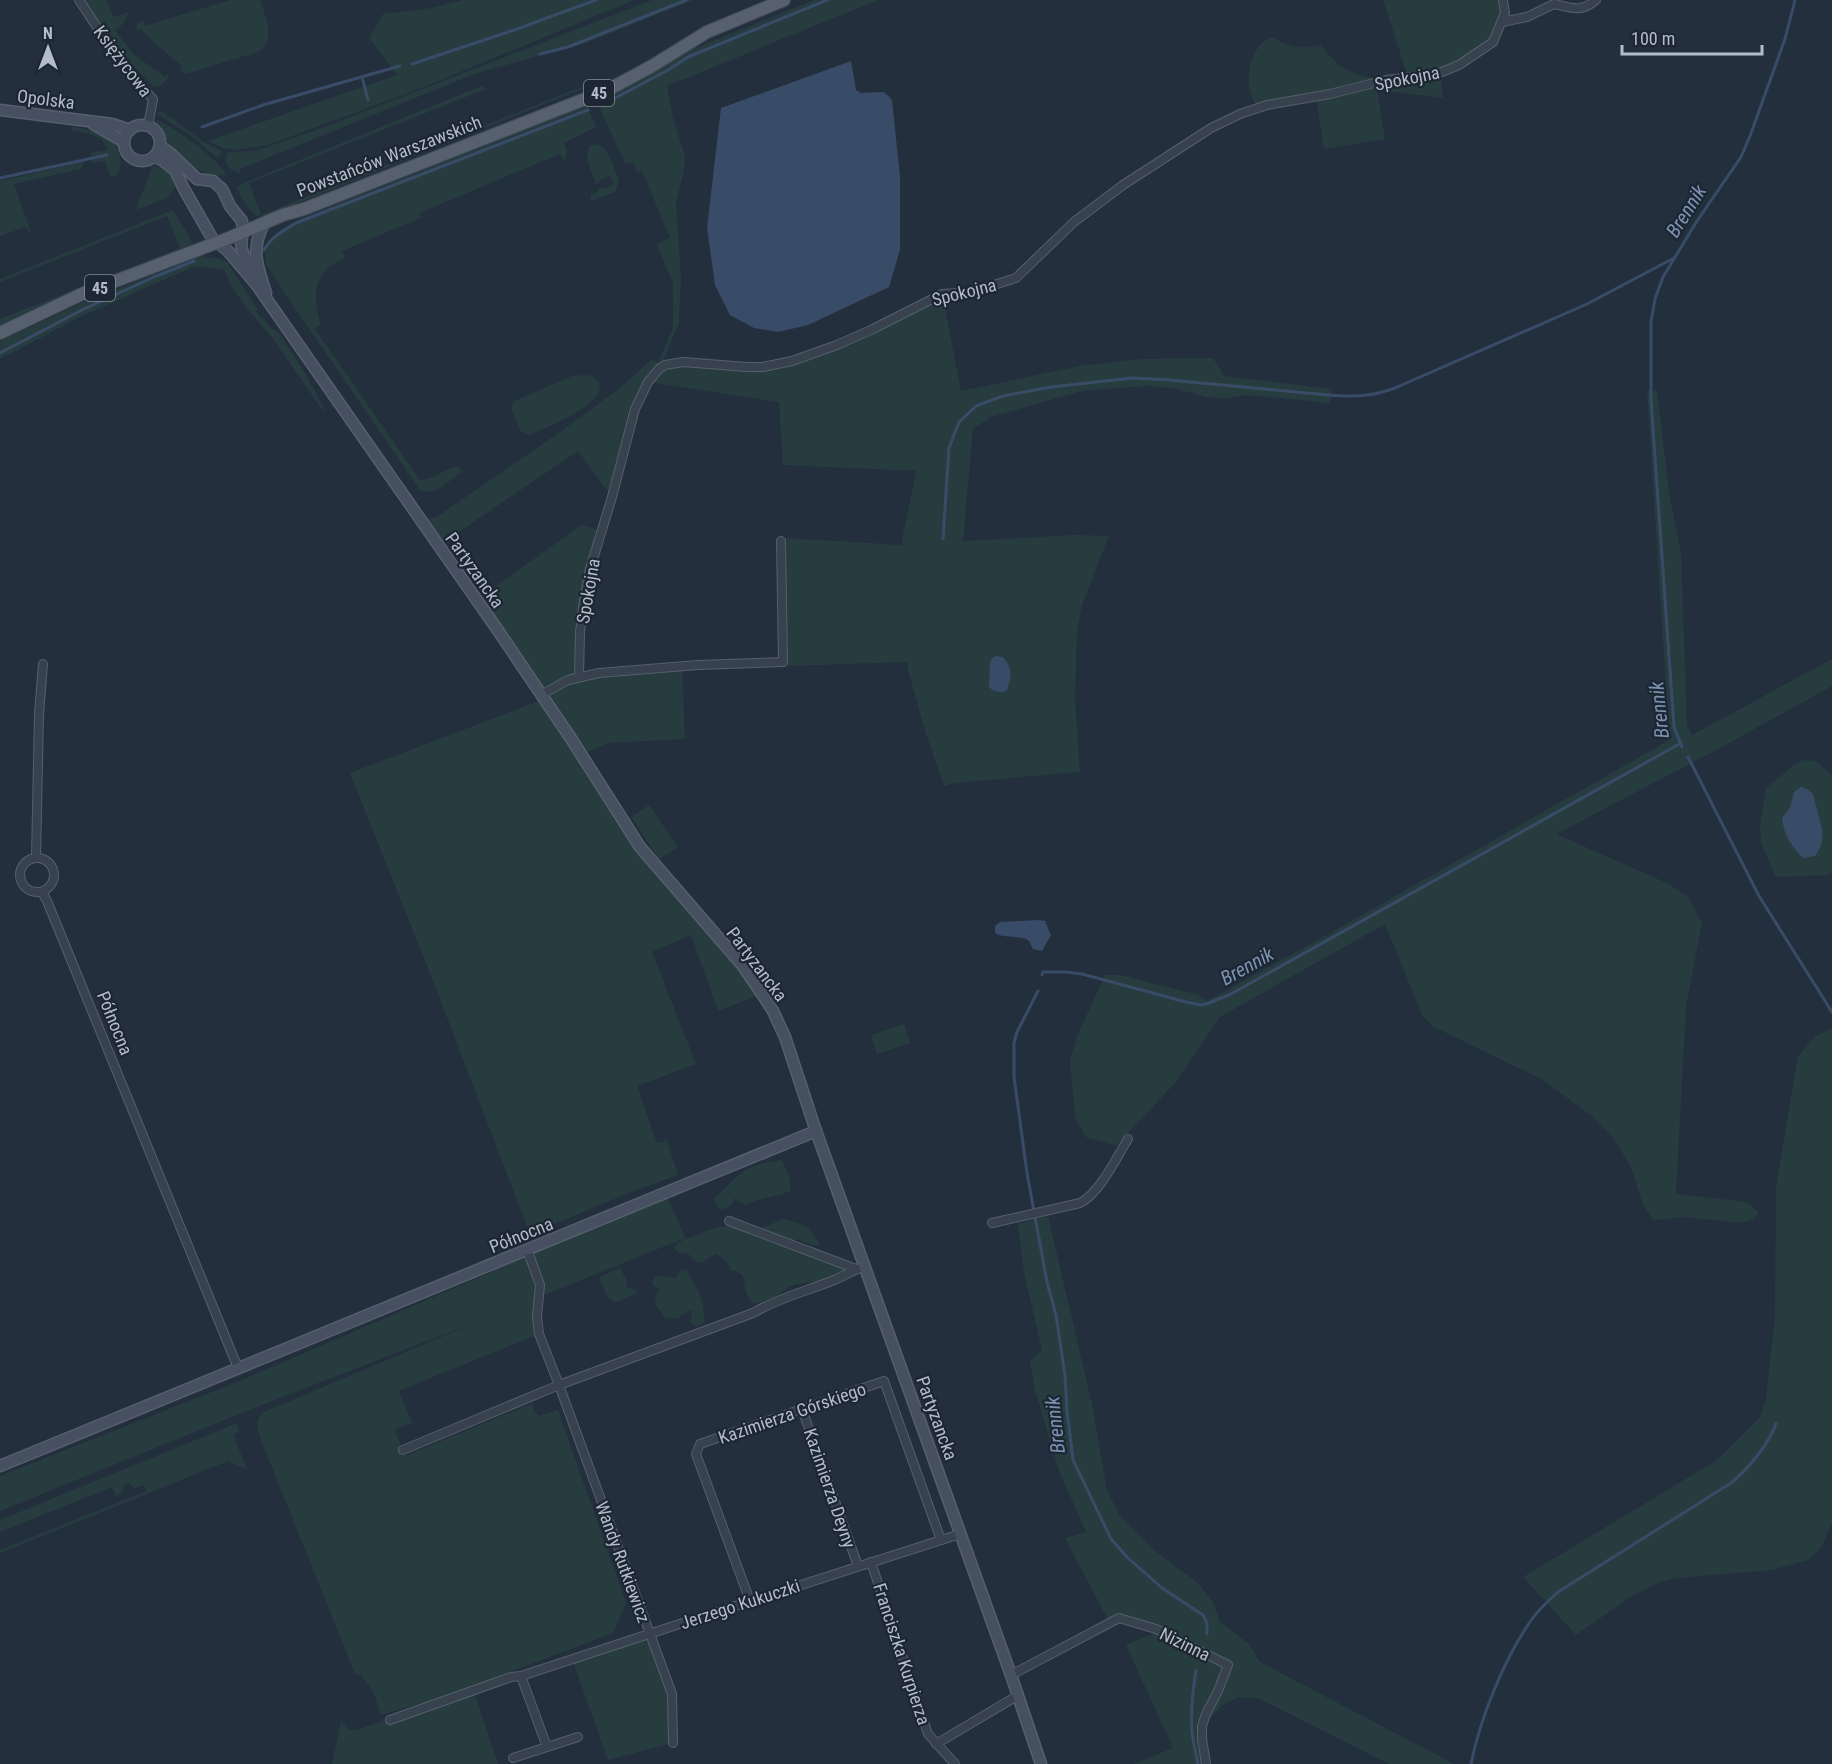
<svg xmlns="http://www.w3.org/2000/svg" width="1832" height="1764" viewBox="0 0 1832 1764" font-family="'Roboto Condensed',sans-serif">
<style>
.green{fill:#263c3f}
.water{fill:#394c67}
.lines{fill:none;stroke-linecap:round;stroke-linejoin:round}
.stream{stroke:#394c67;stroke-width:3}
.street-casing{stroke:#565f6c;stroke-width:10}
.secondary-casing{stroke:#565f6c;stroke-width:13}
.primary-casing{stroke:#414a57;stroke-width:14}
.street{stroke:#38414e;stroke-width:8}
.secondary{stroke:#465061;stroke-width:10}
.primary{stroke:#56606e;stroke-width:12}
.labels{text-anchor:middle;dominant-baseline:central;stroke-width:4.5;stroke-linejoin:round;paint-order:stroke}
.shield{fill:#1d2633;stroke:#878f9c;stroke-width:1.5}
.shield-label{font-size:16px;font-weight:bold;fill:#b4bcc9}
.street-label{font-size:18px;fill:#b4bcc9;stroke:#1d2633}
.water-label{font-size:20px;font-style:italic;fill:#7c92b1;stroke:#1d2633}
</style>
<rect width="100%" height="100%" fill="#242f3e"/>
<!-- green -->
<g class="green">
<path d="M84,0h23l6,17 16,-5 -6,12 -8,6 18,24 32,23 4,-4c0,8 -8,13 -15,14l-25,-25z"/>
<path d="M230,0h30c6,18 17,40 -2,52l-72,22 -7,-3 3,-5 -33,-28 -8,-9 -5,2 1,-7 6,-4 2,6z"/>
<path d="M462,0h172l-215,89 -151,56 -33,5 -11,-2 -17,-7 190,-66 -28,-37 14,-24 48,-6z"/>
<path d="M652,0h41l-110,44 -106,29 -237,96v3l-4,1 -1,-3 -4,1 -6,-10 3,-9 27,-1 67,-23z"/>
<path d="M814,0h64l-211,86 6,32 12,38 -1,15 -8,32 5,74 -2,46 -15,36 -5,4 6,2 82,2 45,-6 150,-67 19,97 119,-25 61,-7 72,-1 11,18 108,13 -2,14 -85,-8 -20,4 -20,-2 -31,-9 -29,-2 -63,5 -91,26 -18,12 -10,112 112,-6 34,1 -27,69 -5,26 -2,66 5,75 -126,11 -10,3 -18,-52 -18,-64 -1,-8 -119,4 -5,-4 -2,-121 4,-3 116,7 15,-74 -133,-6 -4,-63 -131,-20 -6,10 -30,105 -34,-46 -140,95 -18,-26 15,-2 125,-86 61,-45 30,-27 7,2 15,-34v-44l-16,-40 13,-6 -28,-67 -5,2 -3,-11 -9,1 -24,-52 -2,-7 2,-5 85,-47z"/>
<path d="M1383,0h120l2,6 -12,36 -53,31 3,25 -66,-8 8,49 -61,10 -8,-52 -59,11c-3,-7 -7,-15 -8,-23 -2,-17 5,-43 24,-48 17,11 27,12 47,8 6,5 10,12 16,17 20,18 47,18 72,15z"/>
<path d="M597,83l-334,134 -2,-2 -4,2 -12,-13 -8,-16 4,-4 221,-90 21,-8 3,3 -237,94 12,32 313,-125z"/>
<path d="M587,105l9,22 -32,16 3,8 -2,8 -2,1 -3,-6 -141,59 2,5 -79,33 3,7c-32,14 -34,36 -24,67l-6,4 105,151c12,0 25,-11 38,-14l2,2 1,4 -3,3c-12,8 -23,21 -38,15l-134,-195 -20,-31 -1,-12h-3c6,-17 21,-23 35,-32z"/>
<path d="M162,111l40,30 18,9 1,2 -2,5h-3l-22,-19 -38,-25z"/>
<path d="M155,119c16,6 64,40 71,56 -23,3 -43,-13 -56,-31l-3,1z"/>
<path d="M72,127c18,3 42,7 47,26 3,9 2,15 -2,23l-4,1 -4,-3 -4,-13 -13,2 -2,-10 18,-3c-5,-16 -22,-17 -37,-20z"/>
<path d="M598,144c13,7 16,25 21,37l-4,11 -24,9 -1,-6 9,-4 -1,-3 5,-1 1,2 10,-5 -4,-8 -10,4 1,2 -5,2c-4,-12 -13,-26 -6,-38z"/>
<path d="M82,162l1,5 -2,2 -67,15 17,48 -2,2 -3,-7 -26,9v-55z"/>
<path d="M152,166c12,2 22,8 24,21l-9,11 -31,12z"/>
<path d="M173,210c5,12 16,21 19,34l-115,46 -77,36v-7l180,-71 -13,-32 -167,66v-3z"/>
<path d="M201,256l20,3 7,4 30,47 -2,2 5,6 2,-1 6,9 11,8 25,39 17,32 3,9 -51,-74 -28,-33 -13,-18 -9,-19 -29,-4 -113,50 -82,43v-18l77,-36z"/>
<path d="M587,375c7,2 12,5 13,12 0,19 -54,41 -70,48l-10,-4 -9,-23 3,-7 58,-25z"/>
<path d="M1647,390h10l12,102 12,61 6,172 5,10 140,-76v27l-121,67 -155,81 113,50 20,14 13,25 -16,83 -10,188 71,8 12,10 -5,7 -13,4 -55,-6 -33,3 -11,-18 -11,-35 -19,-31 -23,-22 -46,-34 -109,-53 -12,-12 -37,-91 -165,93 -45,66 -59,63 -30,-9 -11,-19 -5,-59 8,-25 27,-59h15l79,20 8,6 125,-69 334,-190 3,-9z"/>
<path d="M582,525l19,6 -11,38 -11,107 103,-10 3,73 -77,4 -26,12 58,92 122,147 -44,17 -27,-76 -39,17 44,112 -59,22 20,57 10,-3 11,35 -49,18 -99,41 -102,-266 -78,-195 194,-74 -68,-99z"/>
<path d="M1803,760l13,1 16,14v98l-5,2 -51,2 -15,-34 -1,-18 6,-37 28,-23z"/>
<path d="M649,805l29,42 -19,12 -28,-42z"/>
<path d="M904,1024l6,19 -33,11 -6,-19z"/>
<path d="M1832,1028v494l-11,26 -13,12 -36,10 -95,8 -17,4 -28,14 -56,39 -53,-58 194,-117 43,-43 6,-18 9,-83 1,-129 22,-131 17,-19z"/>
<path d="M782,1160l7,16 2,15c-15,6 -31,7 -46,14l-10,-7c-4,9 -7,11 -17,11l-4,-11c8,-6 14,-14 22,-21 12,-11 30,-15 46,-17z"/>
<path d="M668,1198l18,41 31,-12 16,-1 23,11 70,24 21,9 -29,11 -25,4 -19,12 -16,6h-5l-7,-10 -3,-17 -7,-5h-5c-4,-10 -6,-13 -16,-17l-12,8h-6l-10,-9 -6,1 -8,-6 12,-10 -146,59v37l-140,57 13,32 -17,7 10,26 128,-53 1,9 5,4 19,-6 68,193 -13,30 -172,65 -60,17 -8,-24 -12,-16 -6,-1 -94,-234c-3,-13 -8,-18 3,-28l215,-91 -230,89 -249,101v-35l242,-96 284,-123z"/>
<path d="M1048,1216l44,188 15,86 13,26 34,34 44,33 15,19 7,20 28,21 12,19 194,102h-65l-129,-65 -21,-2 -16,8 -21,21 4,38h-72l39,-16 -47,-103 34,-14 -35,-13 -14,3 -5,-5 -41,-78 21,-6 -27,-61 -24,-81 -5,-28 12,-12 -18,-77 -6,-49z"/>
<path d="M783,1219c21,6 27,6 37,26h-8l-15,-6 -5,3 -19,-7 -10,-7z"/>
<path d="M620,1268l7,13 -1,7 8,1 4,4 -23,10 -7,-5 -9,-21z"/>
<path d="M681,1269l6,1c2,7 6,11 9,17 6,10 8,24 9,35l-8,5 -7,-4 2,-11 -1,-2 -13,8h-12l-10,-12 -1,-9 5,-8 -6,-3 -3,-4 5,-6 20,2z"/>
<path d="M237,1423l2,9 -6,2 14,36 -19,-9 -228,92v-3l147,-59 -3,-6 -9,3 -6,-5 -5,2 -2,8 -6,3 -4,-9 -112,45v-12z"/>
<path d="M649,1634l23,60 1,49 -65,17 -36,-101z"/>
<path d="M474,1692l24,72h-166l9,-43 8,8 7,1z"/>
</g>
<!-- water -->
<g class="water">
<path d="M851,61l5,29 5,3 23,-1 8,8 8,77v73l-11,37 -81,38 -30,7 -24,-4 -24,-13 -15,-30 -8,-57 14,-120z"/>
<path d="M996,656l6,1c11,8 10,23 4,34 -7,2 -12,1 -17,-4l1,-24 2,-5z"/>
<path d="M1801,787c15,5 12,9 16,22 4,19 11,29 -2,47l-12,2c-12,-12 -19,-23 -21,-40l8,-10 4,-16z"/>
<path d="M1037,920l8,1 6,14 -9,16 -9,-2c-2,-2 -2,-6 -4,-8 -5,-6 -25,-2 -34,-8v-7l5,-4z"/>
</g>
<g class="lines">
<!-- stream -->
<g class="stream">
<path d="M540,54l28,-7 118,-47"/>
<path d="M412,64l105,-35 79,-29"/>
<path d="M362,77l6,23"/>
<path d="M602,105l66,-35 20,-13 139,-57"/>
<path d="M202,127l61,-22 137,-39"/>
<path d="M0,178l107,-23"/>
<path d="M264,250c7,-13 19,-19 32,-27l292,-113"/>
<path d="M0,353l82,-43 72,-33 40,-16"/>
<path d="M943,539l6,-91 10,-26 17,-16 27,-10 48,-9 82,-9 37,2 158,15c26,2 42,2 67,-7l192,-84 87,-46"/>
<path d="M1682,747l-8,-20 -23,-327v-78l4,-23 8,-22 34,-56 44,-64 9,-21 35,-97 10,-39"/>
<path d="M1688,757l71,139 73,116"/>
<path d="M1042,975l1,-3h23l16,2 104,28 15,3 8,-2 22,-9 450,-251"/>
<path d="M1038,991l-21,41 -3,11v34l13,96 20,109 9,33 9,60 2,36 6,49 38,79 16,18 35,31 41,27 4,8v11"/>
<path d="M1196,1670c-3,20 -6,42 -4,62 1,10 4,21 6,32"/>
<path d="M1471,1764c9,-46 34,-107 61,-145 7,-10 17,-19 26,-27l173,-109c17,-14 39,-40 45,-60"/>
</g>
<defs>
<g id="street">
<path d="M79,0c23,34 45,70 74,99l-5,27"/>
<path d="M1502,22l25,-5 27,-13c19,4 26,9 42,-4"/>
<path d="M579,677l1,-45 4,-32 6,-31 22,-72 23,-88 13,-27 11,-13 6,-4 18,-3 64,5h16l29,-6 45,-16 36,-16 69,-35 30,-2 44,-14 58,-56 49,-37 88,-57 29,-14 27,-9 63,-11 56,-14 51,-6 22,-9 34,-23 12,-29 -2,-13"/>
<path d="M541,695l27,-15 31,-7 99,-8 85,-3 -2,-121"/>
<circle cx="37" cy="875" r="17"/>
<path d="M36,858l3,-144 4,-50"/>
<path d="M42,892l5,9 191,467"/>
<path d="M729,1221l127,48"/>
<path d="M992,1223l88,-20c19,-9 37,-46 48,-64"/>
<path d="M802,1409l56,157"/>
<path d="M403,1450l156,-65 -20,-51 -2,-18 3,-31 -13,-36"/>
<path d="M871,1562l57,172 27,30"/>
<path d="M750,1601l-54,-147 4,-10 184,-63 57,159"/>
<path d="M1011,1675l108,-57 37,11 72,36 -10,26 -12,23 -4,12v13l4,25"/>
<path d="M521,1676l26,71"/>
<path d="M390,1720l121,-43 10,-1 180,-59 259,-83"/>
<path d="M673,1743l-1,-49 -113,-309 194,-72c25,-15 54,-22 81,-33 11,-4 19,-11 31,-13"/>
<path d="M936,1744l81,-48"/>
<path d="M513,1758l65,-21"/>
</g>
<g id="secondary">
<path d="M0,110l112,14 18,6"/>
<path d="M93,124l31,18"/>
<circle cx="142" cy="143" r="18"/>
<path d="M160,146l10,7 27,26 16,2 9,8 8,17 12,15 1,12 -2,9 1,8 10,22"/>
<path d="M154,157l8,3 13,10 9,19 28,49 16,13 28,33 241,345 75,111 68,107 103,119 19,28 11,17 12,26 31,94 195,544 30,89"/>
<path d="M265,222c-15,26 -8,44 1,71"/>
<path d="M0,1466l816,-335"/>
</g>
<path id="primary" d="M0,333l84,-40 145,-55 54,-23 21,-6 286,-112 25,-11 37,-20 55,-34 77,-32"/>
</defs>
<!-- street casing -->
<use href="#street" class="street-casing"/>
<!-- secondary casing -->
<use href="#secondary" class="secondary-casing"/>
<!-- primary casing -->
<use href="#primary" class="primary-casing"/>
<!-- street -->
<use href="#street" class="street"/>
<!-- secondary -->
<use href="#secondary" class="secondary"/>
<!-- primary -->
<use href="#primary" class="primary"/>
</g>
<g class="labels">
<!-- shield labels -->
<g class="shield">
<rect x="584" y="80" width="30" height="26" rx="4.5"/>
<rect x="85" y="275" width="30" height="26" rx="4.5"/>
</g>
<g class="shield-label">
<text x="599" y="93">45</text>
<text x="100" y="288">45</text>
</g>
<!-- street labels -->
<g class="street-label">
<text transform="translate(123 61) rotate(53)">Księżycowa</text>
<text transform="translate(1407 78) rotate(-11)">Spokojna</text>
<text transform="translate(46 99) rotate(7)">Opolska</text>
<text transform="translate(389 156) rotate(-21)">Powstańców Warszawskich</text>
<text transform="translate(964 292) rotate(-14)">Spokojna</text>
<text transform="translate(475 570) rotate(55)">Partyzancka</text>
<text transform="translate(588 591) rotate(-80)">Spokojna</text>
<text transform="translate(757 964) rotate(53)">Partyzancka</text>
<text transform="translate(115 1023) rotate(68)">Północna</text>
<text transform="translate(521 1235) rotate(-22)">Północna</text>
<text transform="translate(792 1413) rotate(-19)">Kazimierza Górskiego</text>
<text transform="translate(937 1418) rotate(70)">Partyzancka</text>
<text transform="translate(830 1488) rotate(71)">Kazimierza Deyny</text>
<text transform="translate(623 1562) rotate(70)">Wandy Rutkiewicz</text>
<text transform="translate(740 1604) rotate(-18)">Jerzego Kukuczki</text>
<text transform="translate(1185 1644) rotate(26)">Nizinna</text>
<text transform="translate(902 1654) rotate(72)">Franciszka Kurpierza</text>
</g>
<!-- water labels -->
<g class="water-label">
<text transform="translate(1686 211) rotate(-58)">Brennik</text>
<text transform="translate(1659 710) rotate(-96)">Brennik</text>
<text transform="translate(1247 966) rotate(-29)">Brennik</text>
<text transform="translate(1055 1425) rotate(-96)">Brennik</text>
</g>
</g>
<!-- north arrow -->
<g transform="translate(48 48)" stroke="#1d2633" stroke-width="4.5" paint-order="stroke">
<path d="M0-4.5L10 22L0 15L-10 22Z" fill="#b4bcc9"/>
<text y="-9" font-size="16" font-weight="bold" text-anchor="middle" fill="#b4bcc9">N</text>
</g>
<!-- scale -->
<path d="M1622 45v9h140v-9" fill="none" stroke="#b4bcc9" stroke-width="3"/>
<text x="1631" y="45" font-size="18" fill="#b4bcc9" stroke="#1d2633" stroke-width="4.5" paint-order="stroke">100 m</text>
</svg>
